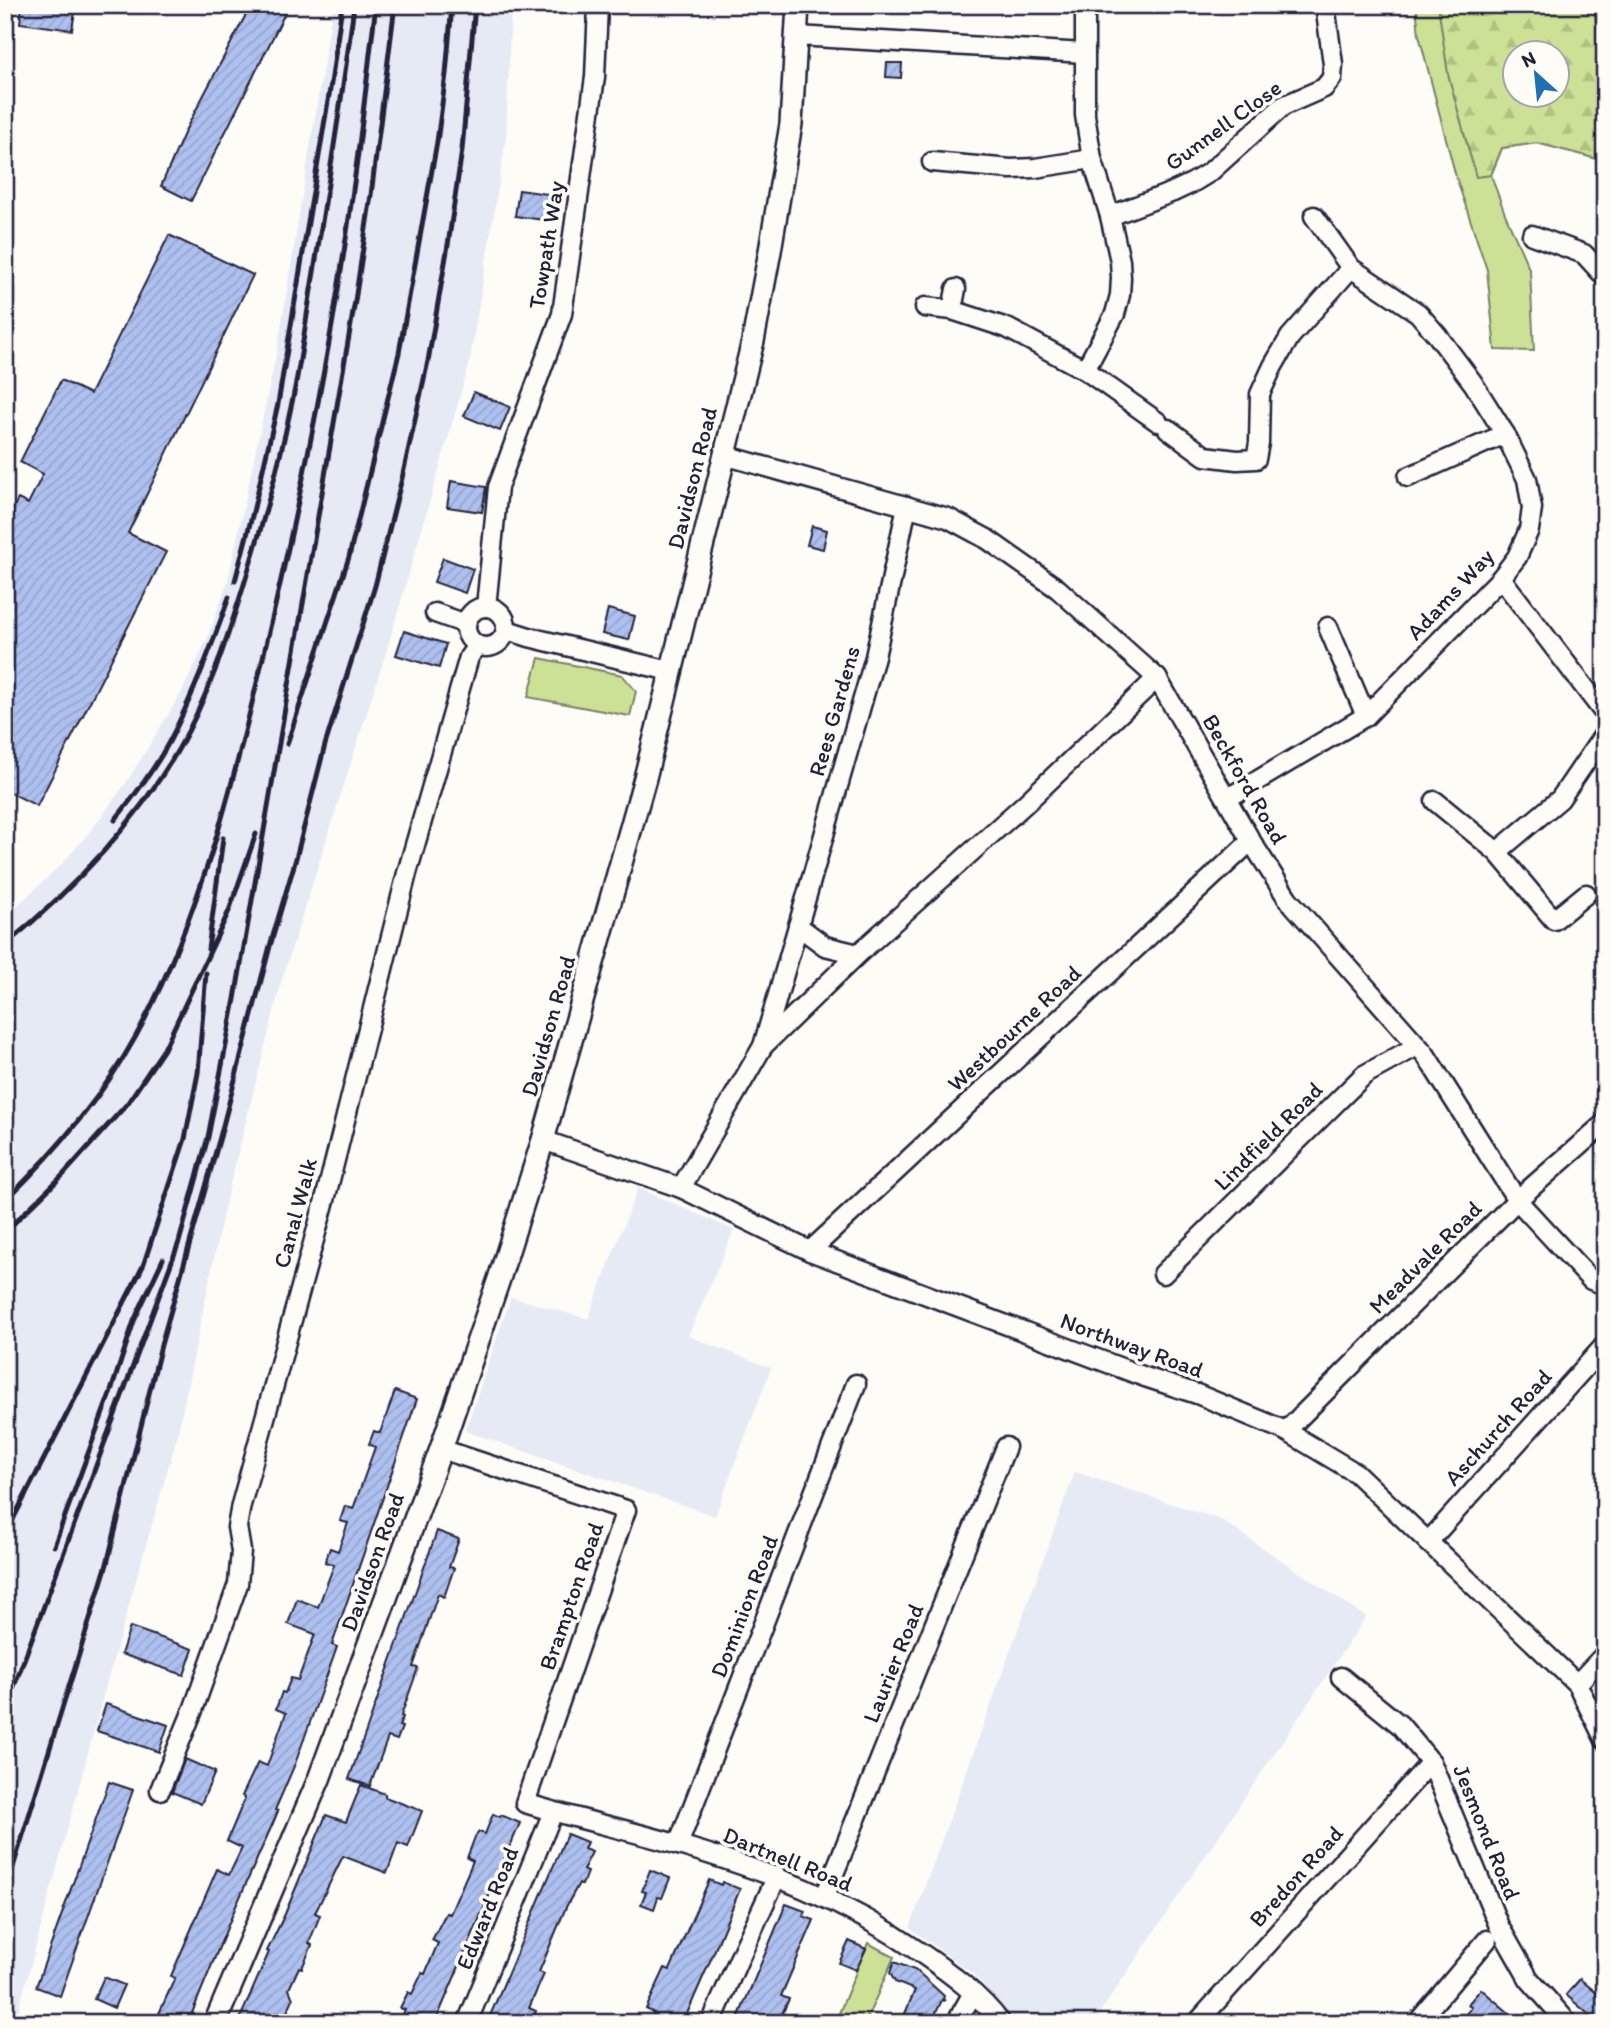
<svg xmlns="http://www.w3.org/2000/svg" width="1610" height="2028" viewBox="0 0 1610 2028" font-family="Itim,sans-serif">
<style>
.built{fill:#e5eaf5}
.green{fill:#cde196;stroke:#788268;stroke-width:2;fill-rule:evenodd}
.forest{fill:url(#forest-firs);stroke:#788268;stroke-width:2;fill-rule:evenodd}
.building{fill:url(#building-hatch);stroke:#22223b;stroke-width:2}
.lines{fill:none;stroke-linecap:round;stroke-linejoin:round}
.minor-casing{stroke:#22223b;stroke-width:23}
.tertiary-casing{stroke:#22223b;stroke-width:26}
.minor{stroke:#fdfcf7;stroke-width:18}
.tertiary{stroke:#fdfcf7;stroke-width:21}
.rail{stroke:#22223b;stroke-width:5}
.labels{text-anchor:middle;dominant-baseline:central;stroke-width:7;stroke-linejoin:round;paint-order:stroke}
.street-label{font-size:23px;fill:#22223b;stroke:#fdfcf7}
</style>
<defs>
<pattern id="forest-firs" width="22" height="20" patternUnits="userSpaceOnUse" patternTransform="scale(1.75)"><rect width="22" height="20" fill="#cde196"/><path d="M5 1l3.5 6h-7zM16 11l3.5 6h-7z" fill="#b0c182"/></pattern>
<pattern id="building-hatch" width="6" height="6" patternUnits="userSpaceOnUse" patternTransform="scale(1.75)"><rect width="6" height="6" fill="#aec0ef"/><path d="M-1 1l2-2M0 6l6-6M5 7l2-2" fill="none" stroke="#95a5ce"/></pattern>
</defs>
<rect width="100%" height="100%" fill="#fdfcf7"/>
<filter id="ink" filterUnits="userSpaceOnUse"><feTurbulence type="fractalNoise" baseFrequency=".0143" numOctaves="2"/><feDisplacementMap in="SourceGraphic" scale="14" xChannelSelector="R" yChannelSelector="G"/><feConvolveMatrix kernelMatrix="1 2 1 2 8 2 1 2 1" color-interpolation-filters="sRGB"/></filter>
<g filter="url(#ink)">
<!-- built -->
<g class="built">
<path d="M333,5h178l-5,134 -37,226 -81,281 -106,333 -57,225 -48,233 -70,245 -92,341h-10v-1106l57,-53 31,-36 35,-48 54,-88 25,-53 21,-58 50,-235z"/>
<path d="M638,1188l96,42 -46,106 83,32 -56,148 -250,-85 46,-134 77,22z"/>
<path d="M1075,1472l146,48 145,97 -273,406h-76l-43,-48 -64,-47z"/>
</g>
<!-- green -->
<g class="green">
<path d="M5,5h10l-10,59z"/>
<path d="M1416,5h189v156l-68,-18 -35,5 -11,27 14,39 25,57 4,80 -39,-1 -8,-80 -31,-93 -37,-142zM1516,52h42v42h-42z"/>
<path d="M539,658l83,17 14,16 -6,25 -102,-19z"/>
<path d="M868,1943l26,14 -29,66h-30z"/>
</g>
<!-- forest -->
<path class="forest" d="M1438,5h155l12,70v86l-68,-18 -35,5 -11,27 -15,2 -28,-103zM1516,52h42v42h-42z"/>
<!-- building -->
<g class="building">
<path d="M22,5h54l-4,25 -52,-7z"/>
<path d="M251,5h38l-98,196 -30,-15 25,-57z"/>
<path d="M887,63h15l-1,15 -15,-1z"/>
<path d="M519,190l36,5 -4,26 -36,-5z"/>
<path d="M169,235l84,40 -125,258 38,19 -129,254 -32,-16v-281l6,3 7,-13 10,5 15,-30 -23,-12 41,-82 29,14z"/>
<path d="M474,392l36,15 -10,24 -36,-15z"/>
<path d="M451,481l35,6 -4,25 -35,-5z"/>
<path d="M812,526l15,4 -4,19 -16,-4z"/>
<path d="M443,558l30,11 -8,24 -31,-11z"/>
<path d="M608,609l27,7 -6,24 -27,-6z"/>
<path d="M404,631l42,13 -7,24 -43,-13z"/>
<path d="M395,1391l22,8 -85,246 5,2 -42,117 -20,46 3,1 -5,12 -37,83 -48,117h-20l-11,-5 18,-40 -4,-2 46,-107 12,6 13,-27 -15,-7 18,-43 -3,-2 16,-34 9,4 12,-34 7,-19 -10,-4 6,-17 3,1 6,-15 7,2 17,-46 -27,-10 9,-25 21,8 16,-42 -9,-3 5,-14 8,3 10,-28 -8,-2 5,-15 8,3 22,-62 -6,-3 5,-13 6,2z"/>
<path d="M437,1531l22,8 -10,28 5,1 -10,29 -6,-3 -25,73 5,1 -17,48 2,1 -4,9 3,1 -5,13 -9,-3 -18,49 -21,-7z"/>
<path d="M130,1627l63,22 -9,26 -63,-21z"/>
<path d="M106,1704l62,21 -9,27 -62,-21z"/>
<path d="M185,1759l30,13 -14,32 -29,-12z"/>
<path d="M109,1782l24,8 -73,206 -24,-9z"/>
<path d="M361,1785l24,9v3l37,14 -14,36 -10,-4 -11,30 -44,-17 -28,57 5,2 -11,28 3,2 -10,23 -3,-1 -10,22 4,10 -11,24h-44l31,-71 -2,-1 18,-37 41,-99 20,7z"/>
<path d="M493,1814l7,3 1,-2 19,8 -85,200h-36l6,-13 -5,-2 8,-16 4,2 10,-21 3,1 13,-31 -6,-3 14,-27 4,1 23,-53 -6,-3 8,-21 4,-5 6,2z"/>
<path d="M567,1834l20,8 -3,7 8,3 -9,18 4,2 -5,13 -3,-2 -13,24 -27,65 5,2 -15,34 7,3 -5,12h-44z"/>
<path d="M650,1870l20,8 -8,20 -4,-1 -4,12 -13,-5 5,-12 -4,-1z"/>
<path d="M709,1880l12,5 1,-3 18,7 -26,63 -31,71h-34l5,-10 -8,-4 19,-41 5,2z"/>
<path d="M786,1904l19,7 -2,5 11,4 -33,76 8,3 -11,24h-42z"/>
<path d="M849,1941l17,8 -10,21 -17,-7z"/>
<path d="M894,1962l23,9 27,25 -1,3 2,2 -3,-1 -11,23h-30l14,-33 -20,-8 -5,-9z"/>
<path d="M104,1977l20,8 -10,23 -20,-9z"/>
<path d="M1580,1979l25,21v23h-6l-33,-28z"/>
<path d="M1481,1989l40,34h-63l14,-16 -4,-3z"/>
</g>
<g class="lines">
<defs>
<g id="minor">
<path d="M797,36l288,17"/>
<path d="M932,162l79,7 24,-1 57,-9"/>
<path d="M1110,216l63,-24 19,-9 18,-11 73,-66 41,-18 8,-10 1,-14 -8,-59"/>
<path d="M1314,216l37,52"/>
<path d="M1532,235l52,19 21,23"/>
<path d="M956,289l-4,21 55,18 78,42 30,-56 5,-19 1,-17 -1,-17 -10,-45 -18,-57 -7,-44v-110"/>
<path d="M925,307l27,3"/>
<path d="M1085,370l73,52"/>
<path d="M1168,429l37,27 32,4 19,-1 3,-16 1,-49 13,-28 17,-29 61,-69 67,45 19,22 36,48 32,51 22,45 5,29 -3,22 -12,27 -16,21 -135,138 -138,82"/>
<path d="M724,455l224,63 39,21 71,50 99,89 94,163 37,58 137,155 92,146 74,80 14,5"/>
<path d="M1408,477l97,-43"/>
<path d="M1501,578l104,136"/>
<circle cx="486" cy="627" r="20"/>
<path d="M486,607l12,-120 64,-173 33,-237 3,-72"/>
<path d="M435,613l31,11"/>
<path d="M1328,627l38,89"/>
<path d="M507,630l22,7 141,34"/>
<path d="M1435,801l62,51"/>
<path d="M1586,894l-32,26 -57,-68 63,-53 45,-66"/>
<path d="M798,926l77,-269 32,-151"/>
<path d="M858,954l-33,-8 -27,-20 -35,120 95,-92 169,-152 130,-124"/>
<path d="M543,1140l138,48 129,63 335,126 52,17 89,37 70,42 221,211 28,56"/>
<path d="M681,1188l82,-142"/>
<path d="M810,1251l441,-410"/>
<path d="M1163,1274l201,-199 53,-29"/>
<path d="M1286,1431l231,-231 88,-77"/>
<path d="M441,1449l185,61 -101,293c51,16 103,27 154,42 88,26 166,55 242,108 29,20 59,42 80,70"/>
<path d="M1428,1542l177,-197"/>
<path d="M1341,1677l59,48 31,37 68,164 30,53 39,44"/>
<path d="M1577,1684l28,-30"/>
<path d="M160,1790l33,-80 45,-126 3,-33 -4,-24 4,-22 84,-305 82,-327 62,-216 8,-11"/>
<path d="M678,1845l178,-461"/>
<path d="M825,1896l181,-449"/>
<path d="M467,2023l86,-211"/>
<path d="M711,2023l27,-62 39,-85"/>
<path d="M956,2023l17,-30"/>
<path d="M1197,2023l234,-261"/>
<path d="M1417,2023l70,-83"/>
</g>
<path id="tertiary" d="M215,2023l104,-244 122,-330 58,-170 44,-139 102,-362 108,-437 17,-90 21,-127 7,-119"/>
</defs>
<!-- minor casing -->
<use href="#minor" class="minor-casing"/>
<!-- tertiary casing -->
<use href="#tertiary" class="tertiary-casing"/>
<!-- minor -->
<use href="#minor" class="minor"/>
<!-- tertiary -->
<use href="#tertiary" class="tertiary"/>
<!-- rail -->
<g class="rail">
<path d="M235,581l18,-69 25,-108 54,-327 10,-72"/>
<path d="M287,744l62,-187 50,-204 38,-211 9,-68 6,-69"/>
<path d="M115,820c20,-25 40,-51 55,-80 24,-46 42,-94 59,-143"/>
<path d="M5,945c67,-55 131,-122 174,-197 28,-49 46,-103 63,-157 19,-61 36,-121 49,-184 10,-44 15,-90 23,-135 14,-89 29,-177 40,-267"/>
<path d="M208,949l15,-111"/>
<path d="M5,1201c50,-49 97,-103 131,-165 65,-120 98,-255 129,-387 36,-152 67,-305 88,-459 9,-62 15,-123 23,-185"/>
<path d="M5,1232l58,-57 64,-71 37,-55 65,-138 27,-77"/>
<path d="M5,1535l138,-269 42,-127 13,-66 8,-100"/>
<path d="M54,1546l57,-155 23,-70 29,-62"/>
<path d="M5,1711l174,-469 29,-105 27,-138 120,-698 16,-106 24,-190"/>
<path d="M5,1893l102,-329 54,-219 59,-208 50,-191 25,-84 30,-117 50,-159 28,-112 25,-113 20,-116 14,-95 13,-145"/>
</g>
</g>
</g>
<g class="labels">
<!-- street labels -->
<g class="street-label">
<text transform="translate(1223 125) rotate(-36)">Gunnell Close</text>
<text transform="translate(546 245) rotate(-81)">Towpath Way</text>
<text transform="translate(692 478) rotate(-76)">Davidson Road</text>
<text transform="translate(1450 594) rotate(-47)">Adams Way</text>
<text transform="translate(834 711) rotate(-74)">Rees Gardens</text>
<text transform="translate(1245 779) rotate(60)">Beckford Road</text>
<text transform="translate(548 1026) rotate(-74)">Davidson Road</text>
<text transform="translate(1014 1028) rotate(-43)">Westbourne Road</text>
<text transform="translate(1268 1136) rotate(-45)">Lindfield Road</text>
<text transform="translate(295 1213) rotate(-75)">Canal Walk</text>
<text transform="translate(1425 1257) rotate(-45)">Meadvale Road</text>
<text transform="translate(1132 1345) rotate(20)">Northway Road</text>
<text transform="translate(1498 1427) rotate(-48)">Aschurch Road</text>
<text transform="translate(372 1562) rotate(-70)">Davidson Road</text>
<text transform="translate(571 1596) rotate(-71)">Brampton Road</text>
<text transform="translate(744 1606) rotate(-69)">Dominion Road</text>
<text transform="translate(893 1663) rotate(-68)">Laurier Road</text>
<text transform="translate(1487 1832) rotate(68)">Jesmond Road</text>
<text transform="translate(788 1859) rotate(22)">Dartnell Road</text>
<text transform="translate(1296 1876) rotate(-48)">Bredon Road</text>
<text transform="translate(487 1908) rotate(-68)">Edward Road</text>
</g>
</g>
<!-- margin -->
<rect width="1610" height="2028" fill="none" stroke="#fdfcf7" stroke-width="28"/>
<rect x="14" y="14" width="1582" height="2000" fill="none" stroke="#22223b" stroke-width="2.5" filter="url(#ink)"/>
<!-- north arrow -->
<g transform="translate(1536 74) rotate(333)"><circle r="33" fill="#fdfcf7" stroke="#a5a5ac" stroke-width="2"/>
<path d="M0-5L12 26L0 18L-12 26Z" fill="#1f6fb2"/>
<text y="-10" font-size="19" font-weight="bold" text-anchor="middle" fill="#22223b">N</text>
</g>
</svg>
